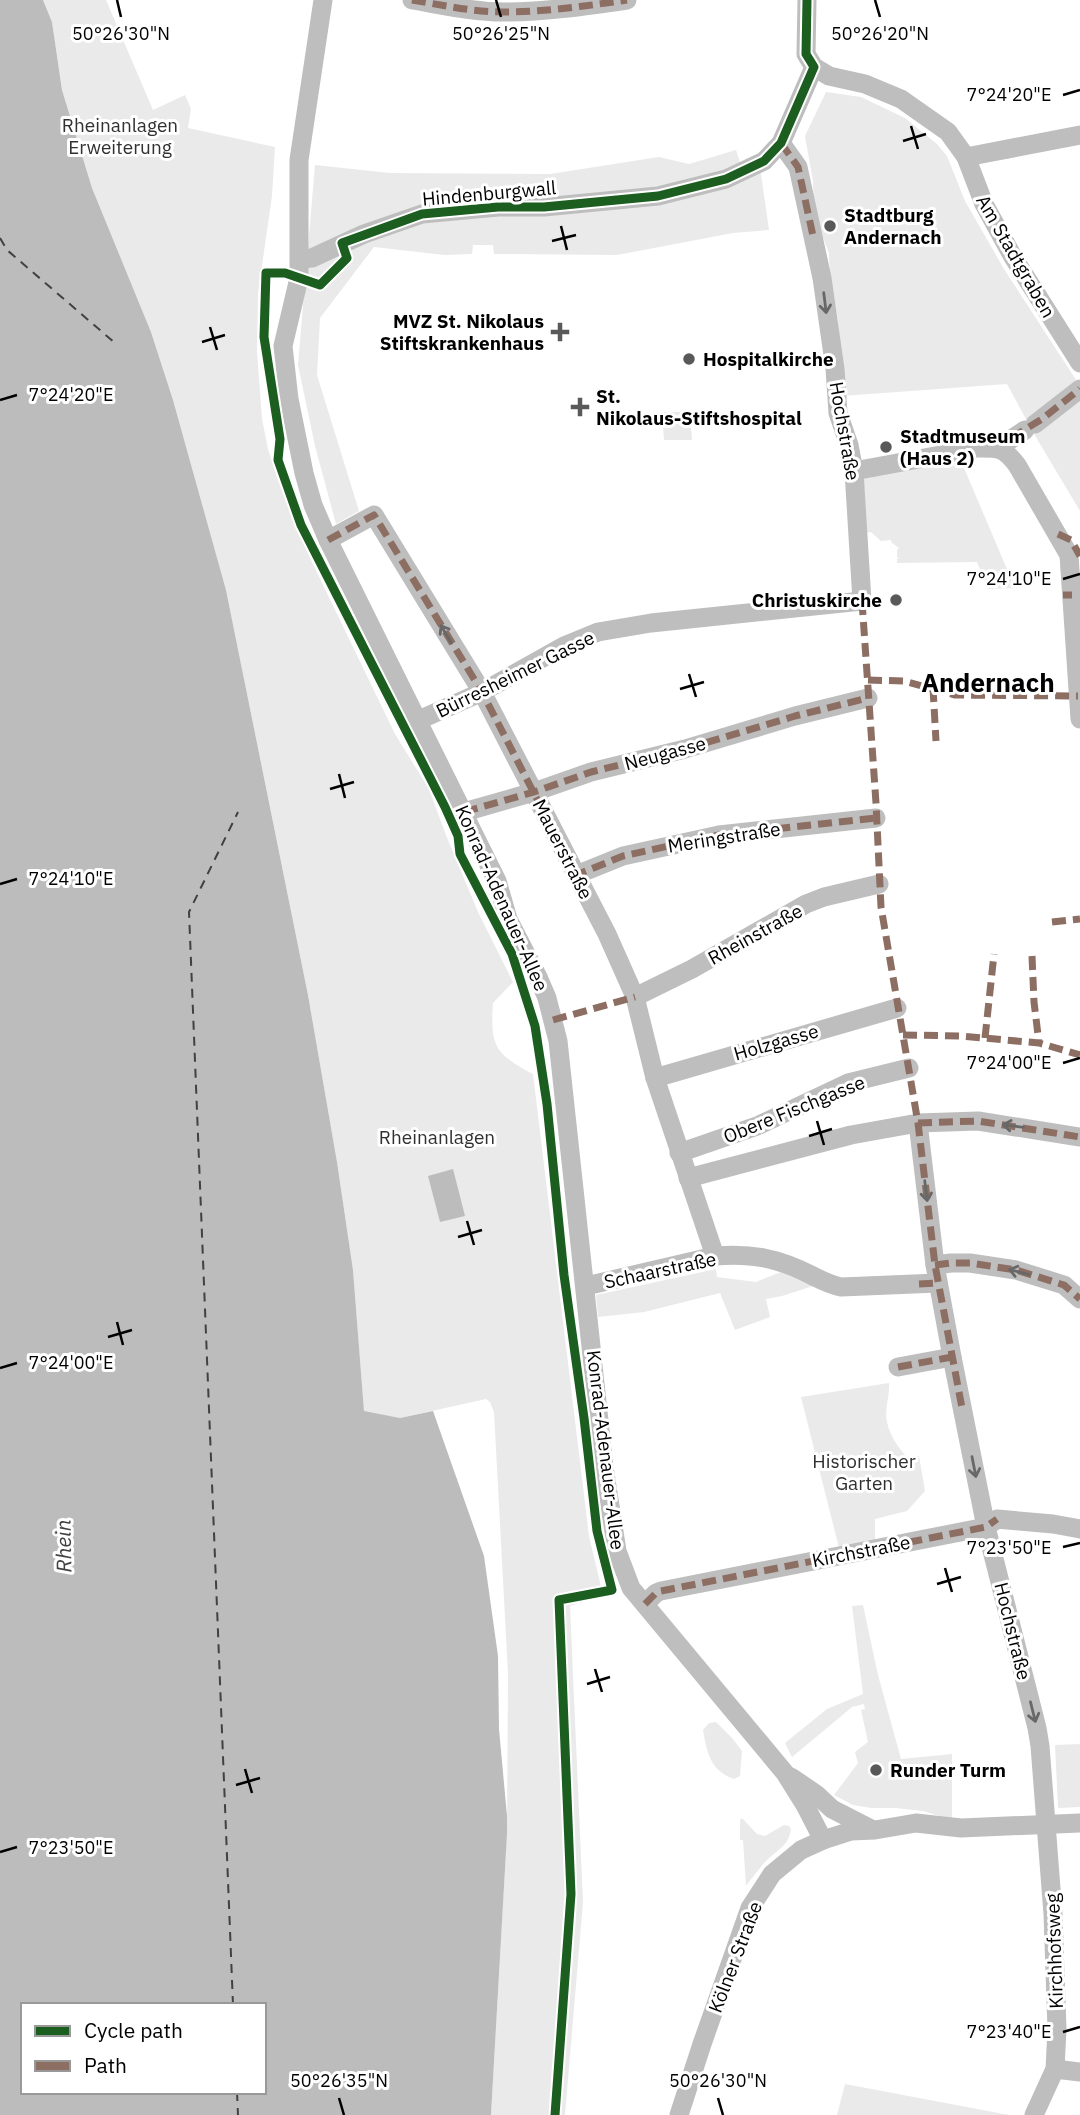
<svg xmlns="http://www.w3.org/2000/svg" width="1080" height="2115" viewBox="0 0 1080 2115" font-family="'IBM Plex Sans',sans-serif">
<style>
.green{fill:#eaeaea}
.water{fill:#bcbcbc;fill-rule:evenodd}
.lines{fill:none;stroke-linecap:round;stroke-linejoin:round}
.ferry{stroke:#414141;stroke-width:2;stroke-dasharray:9 7;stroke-linecap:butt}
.minor{stroke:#bebebe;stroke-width:19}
.quiet{stroke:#8d6e63;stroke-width:7;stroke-dasharray:14 7;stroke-linecap:butt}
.cycleway-casing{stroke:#fff;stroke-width:13}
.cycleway{stroke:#1b5e20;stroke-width:9}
.oneway{stroke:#686868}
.ticks{fill:none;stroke:#000;stroke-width:2.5}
.poi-dot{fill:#595959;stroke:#fff;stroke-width:2.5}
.labels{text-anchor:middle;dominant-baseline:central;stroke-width:6;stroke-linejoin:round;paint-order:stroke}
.park-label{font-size:19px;fill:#303030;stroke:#fff}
.street-label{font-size:19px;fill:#000;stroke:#fff}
.poi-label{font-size:19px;font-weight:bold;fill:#000;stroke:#fff;text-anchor:start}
.water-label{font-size:21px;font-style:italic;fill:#414141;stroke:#fff}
.district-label{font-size:26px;font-weight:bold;fill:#000;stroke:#fff}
.ticks-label{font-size:18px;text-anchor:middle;fill:#000;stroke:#fff;stroke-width:6;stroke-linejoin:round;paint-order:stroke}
</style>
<rect width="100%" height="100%" fill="#fff"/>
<!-- green -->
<g class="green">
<path d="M43,0h63l47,110 32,-15 6,14 -3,19 87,19 -3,49 -14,97 -1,59 5,67 6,30 10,31 33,80 84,174 34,55 17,46 32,77 35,70 -20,21c-3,43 2,51 40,71l56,462 14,59 -33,11 13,296 -18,213h-74l16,-281 1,-161 -14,-261 -4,-10 -4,-3 -86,19 -36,-6 -11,-142 -16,-108 -29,-167 -82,-405 -53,-190 -22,-68 -59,-144 -30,-98 -10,-68z"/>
<path d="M826,92l35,5 44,21 32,26 10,12 18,45 39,68 76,117v125l-46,-77 3,-4 -10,-9 -20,-37 -165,12 -4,-76 -8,-43 -1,-24 -15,-38 -1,-34 -8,-45z"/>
<path d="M736,150l8,25 16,-8 9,63 -36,3 -116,22 -123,-1 -1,-9h-20l-1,9 -28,1 -70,-8 -54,71 -3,57 42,136 -23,13 -21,-78 -17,-81 17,-200 75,8 160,1 109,-17 30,7z"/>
<path d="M662,412h28l2,28h-28z"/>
<path d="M960,459l4,9 51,120 -27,1 -11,-27 -80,1v-4h2l-2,-2v-7l2,-2 -8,-6v-2l-10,1 -10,-9 -9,1 -2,-56z"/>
<path d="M791,1268l22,18 -31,10 -16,3 4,18 -35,13 -15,-37 -76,19 -46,5 -2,-22 120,-26 1,8 39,5z"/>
<path d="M889,1383c1,13 -5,27 -2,39 3,15 12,26 22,38l10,-4 6,35 -18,20 -32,8v21l-36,8 -38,-151z"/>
<path d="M863,1605l15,70 23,84 51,-5v66l-29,-9 -28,-3h-24l-18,-3 -19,-10 24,-32 -3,-11 13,-10 -7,-32 4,-1 -1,-5 -12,3 -60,50 -7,-14 42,-34 36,-15 -11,-88z"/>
<path d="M716,1722l16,16 10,13 -2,25 -6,3c-23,-8 -27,-25 -31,-49l6,-7z"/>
<path d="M1080,1744v63l-22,1 -3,-63z"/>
<path d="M742,1818l15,16 8,2 19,-11 5,1 2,3c-2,16 -12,20 -23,30 -8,8 -15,18 -22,27l-3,-46h-3v-20z"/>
<path d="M845,2084l164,31h-172z"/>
</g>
<!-- water -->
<g class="water">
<path d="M0,0h43l9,22 10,68 30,98 59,144 22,68 53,190 82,405 29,167 16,108 11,141 36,7 33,-7 51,145 14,100 1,73 8,87v18l-16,281h-491zM23,2005h241v87h-241z"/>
<path d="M453,1169l12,47 -25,6 -12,-46z"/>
</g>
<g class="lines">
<!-- ferry -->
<g class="ferry">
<path d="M0,238l7,12 108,93"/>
<path d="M233,2005l-44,-1093 49,-100"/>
<path d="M237,2092l1,23"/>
</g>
<!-- minor -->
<g class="minor">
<path d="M323,0l-24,160v118l-16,68 6,53 15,74 9,32 15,35 169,341 11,38 30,58 9,21 11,43 46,426 13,84 14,37 154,185 20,32 18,35"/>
<path d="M412,0c30,5 61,12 91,12 41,0 83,-6 124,-12"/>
<path d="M807,0l-1,54 8,13 15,9 36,8 36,15 47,33 18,25 18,47 29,53 67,106"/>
<path d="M966,157l114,-22"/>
<path d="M300,259l12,-1 52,-24 58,-20 76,-7h46l114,-11 68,-17 38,-18 17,-18 33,-76"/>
<path d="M1035,424l45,-35"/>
<path d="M998,448l27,-18"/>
<path d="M854,471l124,-23c21,0 25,-1 39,17l52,90 11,164"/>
<path d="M328,540l46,-25 108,177 125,242 28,63 20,81 60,178"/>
<path d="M419,720l63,-28 82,-46 34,-14 53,-9 211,-22 -8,-130 -5,-26 -11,-32 -3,-44 -13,-91 -24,-111 -17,-24"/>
<path d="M464,812l70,-20 57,-20 94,-23 110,-33 73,-18"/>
<path d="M576,875l47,-19 96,-21 157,-17"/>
<path d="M635,997l57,-28 114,-65 18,-7 55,-13"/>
<path d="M655,1078l242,-70"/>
<path d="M918,1123l17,142 17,92 34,170 51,201 3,18 13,168 4,115 -2,40 -21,46"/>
<path d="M679,1153l78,-27 91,-43 61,-15"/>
<path d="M688,1178l163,-43 67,-12 60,-2 102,16"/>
<path d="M935,1265l16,-2h19l46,7 48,15 16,14"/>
<path d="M586,1286l129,-30c36,-3 63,2 96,19 12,6 17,9 30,12l97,-4"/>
<path d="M898,1367l54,-10"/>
<path d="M645,1604l11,-11 5,-2 325,-64 11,-8 56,5 27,5"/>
<path d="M791,1777l25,17 16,15 39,20"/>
<path d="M1055,2069l25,3"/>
<path d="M679,2115l23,-71 48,-136 22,-34 29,-24 22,-10 28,-9 24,-1 41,-7 45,5 119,-5"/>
</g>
<!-- quiet -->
<g class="quiet">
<path d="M412,0c30,5 61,12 91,12 41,0 83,-6 124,-12"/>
<path d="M781,143l17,24 15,69"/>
<path d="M1011,438l31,-19 38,-30"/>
<path d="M1058,534l13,6 9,16"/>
<path d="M328,540l46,-25 108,177 94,183 47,-19 96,-21 157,-17"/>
<path d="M1063,595h9"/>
<path d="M862,601l14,202 5,104 37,216 17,142 27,143"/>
<path d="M868,680l36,1 51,14 123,1"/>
<path d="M933,688l3,53"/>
<path d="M464,812l70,-20 57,-20 94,-23 110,-33 73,-18"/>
<path d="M1052,922l28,-3"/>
<path d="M1032,956l2,46 5,41"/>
<path d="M553,1020l82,-23"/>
<path d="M903,1035l58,1 78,7 41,12"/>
<path d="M985,1038l9,-84"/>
<path d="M918,1123l60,-2 102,16"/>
<path d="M935,1265l16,-2h19l46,7 48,15 16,14"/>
<path d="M919,1284l19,-1"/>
<path d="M898,1367l54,-10"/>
<path d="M645,1604l11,-11 5,-2 325,-64 11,-8"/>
</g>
<defs>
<path id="cycleway" d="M555,2115l16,-221 -12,-294 53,-10 -15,-59 -13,-113 -20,-143 -17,-171 -12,-78 -23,-72 -52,-100 -2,-18 -13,-29 -144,-282 -23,-65 2,-21 -16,-102 2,-64h19l35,12 27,-27 -5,-15 80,-29 76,-7h46l114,-11 68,-17 38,-18 17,-18 33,-76 -8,-13 1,-54"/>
</defs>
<!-- cycleway casing -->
<use href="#cycleway" class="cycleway-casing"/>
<!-- cycleway -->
<use href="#cycleway" class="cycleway"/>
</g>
<!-- one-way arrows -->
<defs><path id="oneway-shaft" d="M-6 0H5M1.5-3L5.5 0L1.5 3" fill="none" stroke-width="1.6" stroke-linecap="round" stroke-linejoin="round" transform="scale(1.75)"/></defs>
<g class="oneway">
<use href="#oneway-shaft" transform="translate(825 303) rotate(83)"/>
<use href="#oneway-shaft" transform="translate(446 634) rotate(-121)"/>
<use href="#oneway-shaft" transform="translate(1013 1126) rotate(-172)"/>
<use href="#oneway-shaft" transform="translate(926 1191) rotate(83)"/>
<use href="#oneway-shaft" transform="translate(1019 1272) rotate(-165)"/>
<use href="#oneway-shaft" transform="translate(974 1467) rotate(79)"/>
<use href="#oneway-shaft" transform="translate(1033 1712) rotate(76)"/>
</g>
<!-- ticks -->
<path class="ticks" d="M117,0l4,17M496,0l5,17M875,0l5,17M1063,95l17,-5M911,126l7,23M903,141l23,-7M561,226l6,24M552,241l24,-6M210,327l7,23M202,342l23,-7M0,400l17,-5M1063,579l17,-5M689,674l7,23M680,689l24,-7M339,774l6,24M330,789l24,-7M0,884l17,-5M1063,1063l17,-5M817,1121l7,24M809,1136l23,-7M467,1221l7,24M458,1237l24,-7M117,1322l6,23M108,1337l24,-7M0,1368l17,-5M1063,1547l17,-4M945,1568l7,24M937,1584l24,-7M595,1669l7,23M587,1684l23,-7M245,1769l7,24M236,1785l24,-7M0,1852l17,-5M1063,2032l17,-5M339,2098l5,17M718,2098l5,17"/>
<!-- markers -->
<g class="poi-dot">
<circle cx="830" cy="226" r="7"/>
<path d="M556.5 321.5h7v7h7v7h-7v7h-7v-7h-7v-7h7z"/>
<circle cx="689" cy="359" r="7"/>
<path d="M576.5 396.5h7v7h7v7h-7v7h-7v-7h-7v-7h7z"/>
<circle cx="886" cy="447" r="7"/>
<circle cx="896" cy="600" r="7"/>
<circle cx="876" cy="1770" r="7"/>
</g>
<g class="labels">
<!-- park labels -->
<g class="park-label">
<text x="120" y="125">Rheinanlagen<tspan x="120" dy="22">Erweiterung</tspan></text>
<text x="437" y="1137">Rheinanlagen</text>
<text x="864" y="1461">Historischer<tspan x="864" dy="22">Garten</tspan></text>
</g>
<!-- street labels -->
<g class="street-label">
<text transform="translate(489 193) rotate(-5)">Hindenburgwall</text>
<text transform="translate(1016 256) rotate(60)">Am Stadtgraben</text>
<text transform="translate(845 431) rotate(80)">Hochstraße</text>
<text transform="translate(515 674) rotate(-26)">Bürresheimer Gasse</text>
<text transform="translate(665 753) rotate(-15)">Neugasse</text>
<text transform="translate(724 837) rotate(-9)">Meringstraße</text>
<text transform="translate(563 849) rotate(63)">Mauerstraße</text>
<text transform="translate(502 898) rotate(66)">Konrad-Adenauer-Allee</text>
<text transform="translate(755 934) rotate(-29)">Rheinstraße</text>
<text transform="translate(776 1042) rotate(-16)">Holzgasse</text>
<text transform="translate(794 1109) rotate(-22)">Obere Fischgasse</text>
<text transform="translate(660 1270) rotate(-12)">Schaarstraße</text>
<text transform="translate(606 1450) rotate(83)">Konrad-Adenauer-Allee</text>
<text transform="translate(861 1551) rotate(-11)">Kirchstraße</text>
<text transform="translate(1013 1631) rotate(76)">Hochstraße</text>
<text transform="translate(1054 1951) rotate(-92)">Kirchhofsweg</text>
<text transform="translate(735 1957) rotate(-69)">Kölner Straße</text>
</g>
<!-- poi labels -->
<g class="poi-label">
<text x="844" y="215">Stadtburg<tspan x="844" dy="22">Andernach</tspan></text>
<text x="544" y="321" text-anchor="end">MVZ St. Nikolaus<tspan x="544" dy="22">Stiftskrankenhaus</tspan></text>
<text x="703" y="359">Hospitalkirche</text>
<text x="596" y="396">St.<tspan x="596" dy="22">Nikolaus-Stiftshospital</tspan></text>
<text x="900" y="436">Stadtmuseum<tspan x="900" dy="22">(Haus 2)</tspan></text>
<text x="882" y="600" text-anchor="end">Christuskirche</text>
<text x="890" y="1770">Runder Turm</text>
</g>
<!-- water labels -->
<g class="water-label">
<text transform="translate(63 1546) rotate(-91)">Rhein</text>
</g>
<!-- district labels -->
<g class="district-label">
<text x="988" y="682">Andernach</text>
</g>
</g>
<g class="ticks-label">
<text x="121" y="40">50°26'30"N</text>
<text x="501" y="40">50°26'25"N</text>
<text x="880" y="40">50°26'20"N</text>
<text x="1009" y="101">7°24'20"E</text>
<text x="71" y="401">7°24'20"E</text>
<text x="1009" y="585">7°24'10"E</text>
<text x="71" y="885">7°24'10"E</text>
<text x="1009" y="1069">7°24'00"E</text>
<text x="71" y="1369">7°24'00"E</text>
<text x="1009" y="1554">7°23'50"E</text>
<text x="71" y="1854">7°23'50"E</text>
<text x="1009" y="2038">7°23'40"E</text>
<text x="339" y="2087">50°26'35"N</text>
<text x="718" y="2087">50°26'30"N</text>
</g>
<!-- legend -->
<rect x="21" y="2003" width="245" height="91" fill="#ffffff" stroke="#999999" stroke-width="2"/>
<rect x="35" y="2026" width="35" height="10" fill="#1b5e20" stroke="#999999" stroke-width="2"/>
<text x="84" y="2038" font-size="21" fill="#000000">Cycle path</text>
<rect x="35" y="2061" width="35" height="10" fill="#8d6e63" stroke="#999999" stroke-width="2"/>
<text x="84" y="2073" font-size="21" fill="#000000">Path</text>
</svg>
